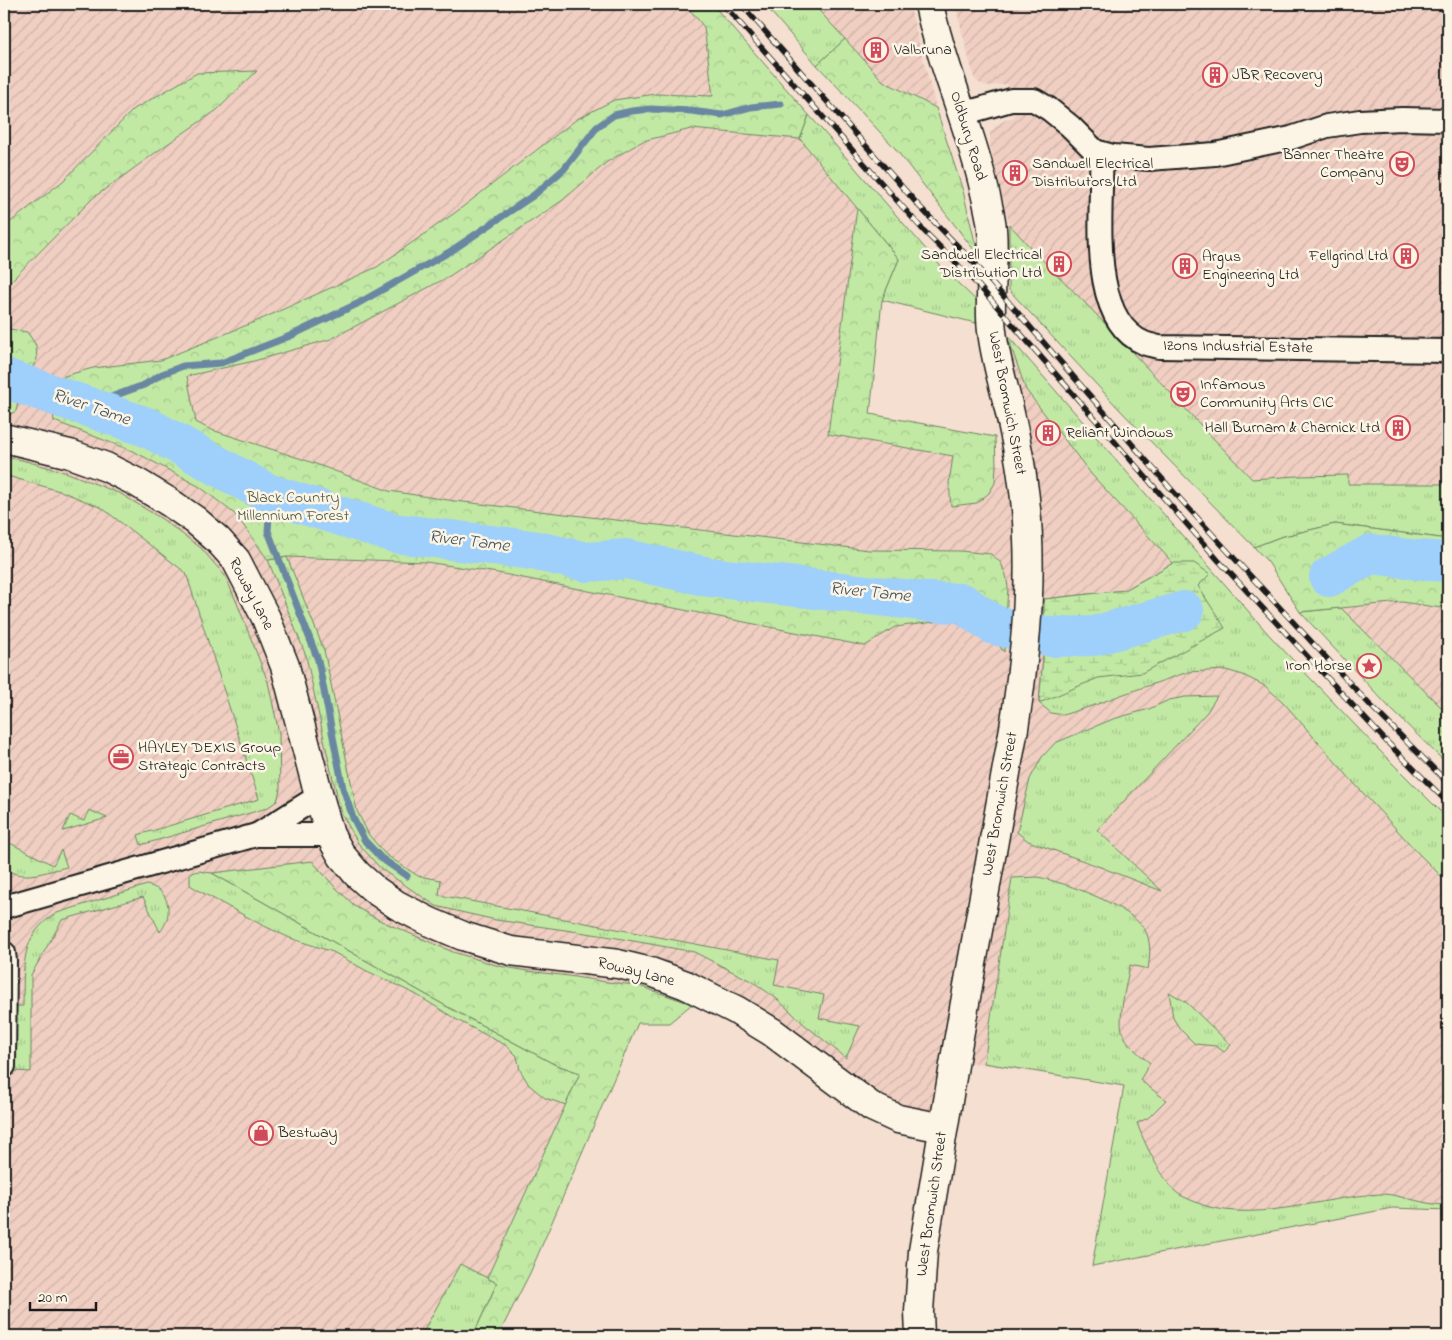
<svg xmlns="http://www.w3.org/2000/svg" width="1452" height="1340" viewBox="0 0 1452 1340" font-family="'Indie Flower',sans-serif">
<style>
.industrial{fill:url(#industrial-furrows)}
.grass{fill:url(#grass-tufts);stroke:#6e8260}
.forest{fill:url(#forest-crowns);stroke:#6e8260}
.wetland{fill:url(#wetland-marsh);stroke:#6e8260}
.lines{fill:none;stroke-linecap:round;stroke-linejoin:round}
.stream{stroke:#6b87a2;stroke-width:7}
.river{stroke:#9fcffb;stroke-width:40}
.street-casing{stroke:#1c1c1c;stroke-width:26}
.secondary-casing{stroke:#1c1c1c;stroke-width:31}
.street{stroke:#fcf5e5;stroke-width:22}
.secondary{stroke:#fcf5e5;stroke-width:28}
.rail-casing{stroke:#1c1c1c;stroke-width:5.5}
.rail{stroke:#fcf5e5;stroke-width:4;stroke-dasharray:11;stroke-linecap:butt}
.labels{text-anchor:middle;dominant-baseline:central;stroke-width:5;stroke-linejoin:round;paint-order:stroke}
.poi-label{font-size:16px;fill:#1c1c1c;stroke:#fcf5e5;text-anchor:start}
.street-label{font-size:16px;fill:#1c1c1c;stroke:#fcf5e5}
.park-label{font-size:16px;fill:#4e5a45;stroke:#fcf5e5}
.water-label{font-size:18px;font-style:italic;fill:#43525f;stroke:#fcf5e5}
</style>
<defs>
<pattern id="industrial-furrows" width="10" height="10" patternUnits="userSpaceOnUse" patternTransform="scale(1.25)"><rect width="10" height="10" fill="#f0cfc2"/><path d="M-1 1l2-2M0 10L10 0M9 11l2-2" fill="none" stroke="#cdb1a6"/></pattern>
<pattern id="grass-tufts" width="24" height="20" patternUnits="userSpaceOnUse" patternTransform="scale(1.25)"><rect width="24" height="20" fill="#c1e9a4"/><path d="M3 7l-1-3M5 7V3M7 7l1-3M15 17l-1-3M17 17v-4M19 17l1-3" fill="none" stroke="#a5c78d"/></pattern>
<pattern id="forest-crowns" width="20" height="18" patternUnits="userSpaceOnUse" patternTransform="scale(1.25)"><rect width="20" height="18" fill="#c1e9a4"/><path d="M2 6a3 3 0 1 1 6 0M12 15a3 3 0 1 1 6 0" fill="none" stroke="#a5c78d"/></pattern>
<pattern id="wetland-marsh" width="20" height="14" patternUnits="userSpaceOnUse" patternTransform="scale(1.25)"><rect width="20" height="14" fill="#c1e9a4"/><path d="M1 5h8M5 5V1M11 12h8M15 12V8" fill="none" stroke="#a5c78d"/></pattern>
</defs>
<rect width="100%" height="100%" fill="#f5dfd0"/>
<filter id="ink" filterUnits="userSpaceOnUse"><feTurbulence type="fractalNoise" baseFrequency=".02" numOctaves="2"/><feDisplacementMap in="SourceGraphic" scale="10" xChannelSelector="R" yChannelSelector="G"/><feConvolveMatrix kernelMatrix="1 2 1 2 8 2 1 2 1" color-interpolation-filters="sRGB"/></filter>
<g filter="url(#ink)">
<!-- industrial -->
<g class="industrial">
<path d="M4,4h681l19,23 9,69 -57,-2 -79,25 -65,49 -56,44 -79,55 -120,54 -96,39 -68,8 -29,8 71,76 62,32 40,31 31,45 19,-3 140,5 71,11 367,73 30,-19 55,-7 40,12 14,19 2,-17 38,12 -5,57 186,-75 223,231v351l-56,-2 -300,58 32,-180 -169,-26 -12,68 -45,-9 -247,-146 -13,49 -140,314h-494v-950l17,5 16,-32 -1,-14 -29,-17h-3v-40l89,-90 73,-53 51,-35 -20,-37 -63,36 -71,72 -59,46z"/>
<path d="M813,4h96l27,104 -53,-27z"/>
<path d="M955,4h493v509l-195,-34 -33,-33 -129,-137 -63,-63 -19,-22 -19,-79v-12l7,-8 10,-6 7,-2 -7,-33 -19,2 -9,-3 -5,-5z"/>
<path d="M691,129l109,10 57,69 -29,226 126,22 42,9h24l-28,-147 15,17 19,55 66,85 81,88 -48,27 -80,9 -1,6 -36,-8v-10l-17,-33 -31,-3 -91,-1 -414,-49 -66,-10 -84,-31 -96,-31 -13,-7 -10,-46 68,-15 77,-22 117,-62 115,-77 44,-38 36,-21z"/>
<path d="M1402,602l46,7v121l-120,-120z"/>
</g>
<!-- grass -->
<g class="grass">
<path d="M764,4h49l32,35 -28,26z"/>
<path d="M809,115l135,155 35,33 -3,20 -94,-23 17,-41 -99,-120z"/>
<path d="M1009,224c26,30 54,56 82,85 54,56 107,114 161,170l45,-3 51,-1v9h100v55l-113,-15 -55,13 -26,10 -134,-137 -111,-120z"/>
<path d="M1007,335l263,301 108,113 70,70v64l-29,-29 -66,-72 -70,-80 -18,-16 -22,-11 -17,-5 -38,2 -67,23 -26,10 -32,10 -12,-2 -12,-10 5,-57v-47l81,-9 48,-27 -81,-88 -66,-85z"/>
<path d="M4,386l17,5 -5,20 -11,6h-1z"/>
<path d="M4,457l18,3 46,13 53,21 41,25 39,29 24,28 12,27 31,79 11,51 1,57 -3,11 -10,7 -126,37 -3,-10 121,-36 -73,-226 -84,-65 -39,-16 -59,-17z"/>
<path d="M287,557l37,93 33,161 12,24 16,19 33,22 23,4 -2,15 340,65 -5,25 50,10 -5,23 41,8 -14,32 -41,-33 -28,-26 -24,-17 -59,-30 -88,-16 -110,-16 -31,-7 -29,-7 -55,-37 -23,-26 -16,-29 -11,-43 -25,-115 -38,-96z"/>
<path d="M1341,608l107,106v51l-59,-58 -89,-95z"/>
<path d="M1217,696l-10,16 -110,118 65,61 -67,-26 -67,-24 -11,-9 13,-53 12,-22 13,-14 58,-24 36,-10 20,-9 16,-3z"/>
<path d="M89,810l18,8 -44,13 7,-16 14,6z"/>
<path d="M4,840l49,25 8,-15 6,17c-20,4 -47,16 -63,0z"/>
<path d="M199,871l13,2 234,133 108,58 26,9 -14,32 -21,-7 -16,-13 -9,-15 -3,-14 -10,-10 -48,-25 -42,-26 -52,-25 -32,-18 -43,-14 -28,-13 -61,-33 -11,-7v-12z"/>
<path d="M1038,877c28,6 98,30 109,57 4,12 3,23 1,35l-18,-4c-3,16 -12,51 -8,66 4,13 18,24 28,32l-10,17 26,20 -18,18 -11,5c7,19 16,37 27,54 4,5 7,11 12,15 4,4 11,6 17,9 56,26 129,-5 188,-7 12,0 22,4 33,6 11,3 23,5 34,5v5l-56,-2 -300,58 32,-180 -140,-23 28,-185z"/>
<path d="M147,885c4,1 9,3 12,5 13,11 11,30 1,42l-17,-35 -81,23 -31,55v97l-16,-1v-65h8c1,-39 -4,-71 34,-93z"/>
<path d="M1169,992l17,10 45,43 -7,7 -8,-6 -21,-2 -15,-15 -7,-11z"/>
<path d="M460,1264l37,19 -24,53h-52z"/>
</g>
<!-- forest -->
<g class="forest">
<path d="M685,4h27l97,111 -9,24 -109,-10 -48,12 -36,21 -44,38 -115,77 -117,62 -77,22 -67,15 9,46 13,7 96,31 84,31 66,10 414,49 91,1 31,3 10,9 5,12 2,12 -4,65 -14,-20 -40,-12 -55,7 -30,19 -367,-73 -72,-11 -139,-5 -19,3 -32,-45 -36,-28 -65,-35 -81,-31 -2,-18 12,-27 29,-8 68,-8 96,-39 120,-54 79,-55 121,-93 37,-19 42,-6 57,2 -9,-69z"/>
<path d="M845,39l38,42 53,27 27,83 15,64 -84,-108 -77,-82z"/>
<path d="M257,71l-40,39 -51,35 -73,53 -89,90v-61l59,-46 71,-72 63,-36z"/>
<path d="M857,208l42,51 -17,41 -12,114 125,23 1,28 -1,18 -6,10 -12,10 -26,3 -2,-23 4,-27 -125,-22z"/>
<path d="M4,328l23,4 9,13 1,14 -16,32 -17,-5z"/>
<path d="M1335,524l113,15v70l-46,-7 -102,10 -32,-50 -14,-15 26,-10z"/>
<path d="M312,861l22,25 22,21 25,14 72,31 46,14 29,5 41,5 37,6 30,3 56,19 -23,19h-31l-108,250 -32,63h-25l24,-53 -10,-5 93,-205 -26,-9 -108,-58 -234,-133z"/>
</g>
<!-- wetland -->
<path class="wetland" d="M1173,563h21l16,11 -12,12 27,42 -83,45 -44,5 -59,25 5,-57v-47l81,-9z"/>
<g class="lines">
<!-- stream -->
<g class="stream">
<path d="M86,406l58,-21 18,-11 21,-8 38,-3 69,-27 67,-32 94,-53 83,-56 30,-26 33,-42 17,-12 18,-4 19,-2 40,2 31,4 29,-8 30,-3"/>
<path d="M256,487c14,16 14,22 12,44l50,129 25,128 10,30 12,23 16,17 26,18"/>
</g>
<!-- river -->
<g class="river">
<path d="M4,378l145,50 118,65 127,40 138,17 55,12 39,-3 83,18 221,25 32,1 32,22 57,12 43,-1 90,-25"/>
<path d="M1329,577l42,-23 46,6 31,2"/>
</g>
<defs>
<g id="street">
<path d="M962,114l49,-14h23l15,9 21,17 25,25 18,5 36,3 66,-5 76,-16 36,-12 33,-5 42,-2 46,1"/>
<path d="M1101,153c3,51 -16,165 43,190 5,2 11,3 15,4l289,4"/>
<path d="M257,835l62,-39"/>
<path d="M4,907l252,-72h74"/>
<path d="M4,953l1,8 -1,105"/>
</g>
<g id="secondary">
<path d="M4,438l66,16 36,13 30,15 33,20 26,18 23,20 18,20 30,58 19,48 34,130 11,39 12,21 15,18 18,16 22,15 33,17 33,14 48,15 107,13 33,8 35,13 50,25 36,22 100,75 26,12 45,9"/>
<path d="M920,1336l-1,-24 4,-61 32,-192 59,-331c13,-83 21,-169 8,-252 -3,-23 -8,-45 -13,-67 -6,-26 -14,-51 -17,-78 -4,-33 3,-68 0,-102 -1,-13 -5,-27 -8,-41 -14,-62 -42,-121 -55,-184"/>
</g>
</defs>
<!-- street casing -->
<use href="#street" class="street-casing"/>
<!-- secondary casing -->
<use href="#secondary" class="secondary-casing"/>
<!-- street -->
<use href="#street" class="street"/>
<!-- secondary -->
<use href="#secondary" class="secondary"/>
<defs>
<g id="rail">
<path d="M723,4l201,227 55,55 239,274 168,181 62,62"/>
<path d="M741,4l178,202 59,61 194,223 73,80 125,135 78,78"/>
</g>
</defs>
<!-- rail casing -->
<use href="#rail" class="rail-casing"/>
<!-- rail -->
<use href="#rail" class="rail"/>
</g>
</g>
<!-- icons -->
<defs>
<symbol id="building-ring" viewBox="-11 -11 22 22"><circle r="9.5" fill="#fcf5e5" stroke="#d1495b" stroke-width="1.5"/><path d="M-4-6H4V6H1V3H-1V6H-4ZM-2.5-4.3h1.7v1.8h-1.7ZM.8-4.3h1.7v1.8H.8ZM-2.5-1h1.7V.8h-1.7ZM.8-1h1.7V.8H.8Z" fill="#d1495b"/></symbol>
<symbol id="theatre-ring" viewBox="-11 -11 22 22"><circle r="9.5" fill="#fcf5e5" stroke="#d1495b" stroke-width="1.5"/><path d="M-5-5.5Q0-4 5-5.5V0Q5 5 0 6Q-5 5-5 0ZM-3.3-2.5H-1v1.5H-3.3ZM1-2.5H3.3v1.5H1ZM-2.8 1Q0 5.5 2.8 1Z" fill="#d1495b"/></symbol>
<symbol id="sight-ring" viewBox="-11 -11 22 22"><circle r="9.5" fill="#fcf5e5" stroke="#d1495b" stroke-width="1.5"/><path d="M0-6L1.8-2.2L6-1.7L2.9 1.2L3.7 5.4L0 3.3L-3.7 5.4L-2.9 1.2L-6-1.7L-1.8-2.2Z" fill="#d1495b"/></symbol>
<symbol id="office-ring" viewBox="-11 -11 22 22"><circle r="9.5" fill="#fcf5e5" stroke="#d1495b" stroke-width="1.5"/><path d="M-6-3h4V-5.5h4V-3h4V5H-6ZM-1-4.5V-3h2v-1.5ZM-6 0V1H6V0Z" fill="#d1495b"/></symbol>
<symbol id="shop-ring" viewBox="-11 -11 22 22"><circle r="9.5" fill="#fcf5e5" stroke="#d1495b" stroke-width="1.5"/><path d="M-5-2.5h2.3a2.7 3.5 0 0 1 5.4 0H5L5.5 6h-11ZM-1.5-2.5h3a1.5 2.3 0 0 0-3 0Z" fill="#d1495b"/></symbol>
</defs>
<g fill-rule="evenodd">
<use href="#building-ring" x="862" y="36" width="28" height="28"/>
<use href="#building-ring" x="1201" y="61" width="28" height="28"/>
<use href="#theatre-ring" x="1388" y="150" width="28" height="28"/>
<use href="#building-ring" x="1001" y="159" width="28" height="28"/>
<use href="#building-ring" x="1392" y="242" width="28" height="28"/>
<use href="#building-ring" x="1045" y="250" width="28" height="28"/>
<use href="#building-ring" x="1171" y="252" width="28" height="28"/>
<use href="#theatre-ring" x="1169" y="380" width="28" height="28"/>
<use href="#building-ring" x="1384" y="414" width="28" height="28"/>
<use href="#building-ring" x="1034" y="419" width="28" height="28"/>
<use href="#sight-ring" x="1355" y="652" width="28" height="28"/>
<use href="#office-ring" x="107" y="743" width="28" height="28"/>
<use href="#shop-ring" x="247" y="1119" width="28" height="28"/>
</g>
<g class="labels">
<!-- poi labels -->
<g class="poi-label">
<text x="894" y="50">Valbruna</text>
<text x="1232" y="75">JBR Recovery</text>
<text x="1384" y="155" text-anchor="end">Banner Theatre<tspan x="1384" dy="18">Company</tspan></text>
<text x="1032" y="164">Sandwell Electrical<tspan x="1032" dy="18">Distributors Ltd</tspan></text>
<text x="1042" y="255" text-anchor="end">Sandwell Electrical<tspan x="1042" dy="18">Distribution Ltd</tspan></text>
<text x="1388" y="256" text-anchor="end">Fellgrind Ltd</text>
<text x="1202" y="257">Argus<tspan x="1202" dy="18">Engineering Ltd</tspan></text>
<text x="1200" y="385">Infamous<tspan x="1200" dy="18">Community Arts CIC</tspan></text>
<text x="1380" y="428" text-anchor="end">Hall Burnam &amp; Charnick Ltd</text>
<text x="1066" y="433">Reliant Windows</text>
<text x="1352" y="666" text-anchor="end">Iron Horse</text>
<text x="138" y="748">HAYLEY DEXIS Group<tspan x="138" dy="18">Strategic Contracts</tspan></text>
<text x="278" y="1133">Bestway</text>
</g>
<!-- street labels -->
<g class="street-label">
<text transform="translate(968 136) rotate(73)">Oldbury Road</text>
<text transform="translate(1238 347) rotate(1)">Izons Industrial Estate</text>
<text transform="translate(1007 403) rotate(79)">West Bromwich Street</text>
<text transform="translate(251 594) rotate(62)">Roway Lane</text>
<text transform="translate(1000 804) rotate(-80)">West Bromwich Street</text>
<text transform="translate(636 972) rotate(14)">Roway Lane</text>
<text transform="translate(932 1204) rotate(-82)">West Bromwich Street</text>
</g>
<!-- park labels -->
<g class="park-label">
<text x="293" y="498">Black Country<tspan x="293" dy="18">Millennium Forest</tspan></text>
</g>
<!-- water labels -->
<g class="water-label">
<text transform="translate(91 408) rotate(19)">River Tame</text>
<text transform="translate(469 542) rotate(7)">River Tame</text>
<text transform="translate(870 593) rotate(6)">River Tame</text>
</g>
</g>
<!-- margin -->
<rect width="1452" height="1340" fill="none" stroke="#fcf5e5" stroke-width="20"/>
<rect x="10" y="10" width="1432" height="1320" fill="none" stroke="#1c1c1c" stroke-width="2" filter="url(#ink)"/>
<!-- scale -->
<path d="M30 1302v8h66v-8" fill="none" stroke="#1c1c1c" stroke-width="2.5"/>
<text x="38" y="1302" font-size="15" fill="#1c1c1c" stroke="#fcf5e5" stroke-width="4" paint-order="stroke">20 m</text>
</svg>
